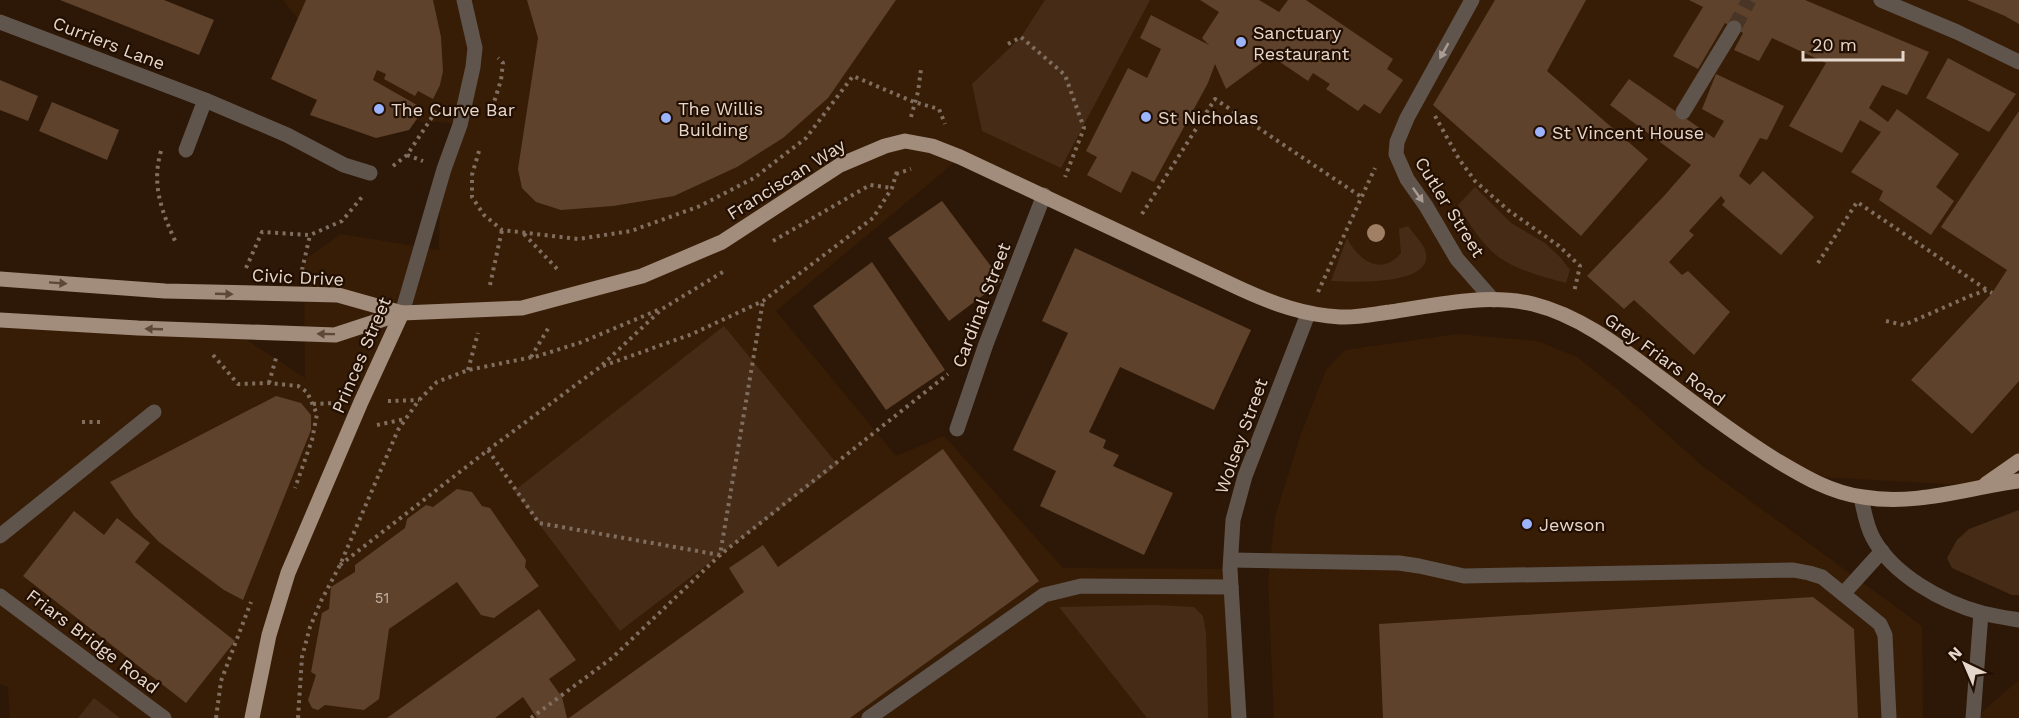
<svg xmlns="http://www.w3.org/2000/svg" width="2019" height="718" viewBox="0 0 2019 718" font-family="'Work Sans',sans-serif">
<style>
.built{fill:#371d06}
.green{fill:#462c17}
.building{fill:#5e422c}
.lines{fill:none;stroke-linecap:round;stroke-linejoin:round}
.minor-tunnel{stroke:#493525;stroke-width:15;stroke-dasharray:15 8;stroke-linecap:butt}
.path{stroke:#806e60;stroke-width:4;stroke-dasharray:3 4.5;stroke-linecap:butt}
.minor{stroke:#60554d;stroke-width:15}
.major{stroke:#a28c7b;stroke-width:15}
.tree{fill:#a07f65}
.oneway{fill:#aa9c93}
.oneway2{fill:#5c4738}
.poi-dot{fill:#9bb4fd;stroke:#220f01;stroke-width:2}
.labels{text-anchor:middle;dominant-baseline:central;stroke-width:4.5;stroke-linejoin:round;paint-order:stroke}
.number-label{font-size:15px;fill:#c4b2a5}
.poi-label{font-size:18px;fill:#e6d7cd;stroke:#220f01;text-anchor:start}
.street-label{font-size:18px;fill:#e6d7cd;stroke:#220f01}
</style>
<rect width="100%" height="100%" fill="#2d1807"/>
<!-- built -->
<g class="built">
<path d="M283,0h1736v465l-35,21 -182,-10 -171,-120 -99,-52 -224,10 -347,-157 -185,154 120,145 48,-20 119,132 167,1 9,149h-1229l-2,-31 -8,-3v-364l233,11 72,47 -1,-118 37,-26 98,16 1,-56 20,-69 -19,-3h-20l-84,-53z"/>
<path d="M1458,334l79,7 40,16 41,33 83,75 221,161 1,92h-649l-6,-139 7,-62 26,-83 25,-64 19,-20z"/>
<path d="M2019,680v38h-38l1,-6z"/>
</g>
<!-- green -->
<g class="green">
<path d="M1045,0h105l-89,168 -79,-37 -10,-47 49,-47z"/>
<path d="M1475,187l36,36 34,20 16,15 9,12 -4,13c-62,-17 -75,-22 -108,-78z"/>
<path d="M1408,226c5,8 17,18 18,28 5,32 -75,28 -95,27l16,-43c11,22 34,39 54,15l-2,-24z"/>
<path d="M724,326l114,139 -218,166 -106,-140z"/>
<path d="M2019,510v85h-7l-60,-27 -5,-10 10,-18 12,-11z"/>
<path d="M1156,605l38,2 9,9 3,17 2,85h-61l-88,-111z"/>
<path d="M94,698l26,20h-42z"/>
</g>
<!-- building -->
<g class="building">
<path d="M60,0h104l50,20 -15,35z"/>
<path d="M306,0h127l8,37 2,34 -3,14 -7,14 -15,-8 -3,5 -31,-17 2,-5 -9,-4 -4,10 51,29 -15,21 -33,8 -66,-23 7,-15 -46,-21z"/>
<path d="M527,0h369l-68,98 -45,40 -46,29 -63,29 -61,10 -52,4 -25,-8 -14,-14 -4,-19 20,-131z"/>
<path d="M1200,0h59l20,12 9,-12h18l87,59 -6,10 16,11 -23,34 -16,-10 -6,7 -32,-22 4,-5 -17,-11 -5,8 -37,-25 -45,33 -11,-25 -7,19 -54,99 -22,-11 -11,22 -34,-18 10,-18 -11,-6 42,-83 19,10 14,-29 -21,-11 11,-23 58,30 -7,-7 17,-26z"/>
<path d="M1495,0h91l-39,71 101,88 -67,77 -148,-131z"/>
<path d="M1689,0h116l124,52 -22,43 -25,-10 -13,23 19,14 9,-13 62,45 -23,33 18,14 -23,34 -52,-35 4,-9 -32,-19 30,-40 -21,-12 -18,33 -53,-27 37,-63 -54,-25 -13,23 -25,-11 9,-17 -18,-10 -27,46 -25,-13 30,-49z"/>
<path d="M1967,0h52v24l-14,-8z"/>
<path d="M1948,58l68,36 -27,38 -63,-34z"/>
<path d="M1716,74l68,32 -17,34 -7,-2 -21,38 11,9 13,-14 51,46 -33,38 -59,-50 3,-4 -4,-5 -32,35 5,4 -25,27 13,13 6,-4 42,41 -36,43 -60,-55 -10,9 -37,-33 77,-80 27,-31 -81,-60 19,-26 85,59 10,-17 -22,-12z"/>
<path d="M0,80l38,16 -10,25 -28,-11z"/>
<path d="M52,102l67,28 -12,30 -68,-29z"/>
<path d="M2019,111v270l-47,53 -61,-54 81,-87 15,-23 -66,-43z"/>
<path d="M942,201l60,80 -53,40 -61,-83z"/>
<path d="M1075,248l176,82 -37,80 -94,-43 -31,65 17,8 -3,8 16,7 -6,11 60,27 -29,62 -104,-49 16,-35 -43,-21 55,-117 -26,-12z"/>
<path d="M872,262l73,108 -59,40 -73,-104z"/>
<path d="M276,396l25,7 10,12v15l-68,170 -19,-10 -65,-48 -25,-26 -24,-34z"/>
<path d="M943,449l96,132 -189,137h-281l175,-126 -15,-24 34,-23 15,22z"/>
<path d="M457,489l15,3 10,14 8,2 36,52 -1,7 14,19 -45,32 -13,-3 -24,-33 -68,47 -10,70 -15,11 -39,-5 -7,5 -6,-2 -4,-8 8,-25 -5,-3 11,-59 7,-4 2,-22 24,-15v-7l50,-37 2,-9 19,-14 7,2z"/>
<path d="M74,511l30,24 13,-17 33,25 -15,19 100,79 -49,62 -163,-127z"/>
<path d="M1813,597l41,32 4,89h-475l-4,-94z"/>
<path d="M539,609l37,51 -27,19 13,18 5,21h-30l-14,-21 -28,21h-108z"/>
</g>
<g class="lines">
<!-- minor-tunnel -->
<path class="minor-tunnel" d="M1734,28l15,-28"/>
<!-- path -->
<g class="path">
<path d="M1008,44l13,-7 44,38 19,53 -19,49"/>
<path d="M490,115l11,-35 2,-17 -5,-5"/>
<path d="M1435,116l24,43 16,22 33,29 51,36 21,20 -6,26"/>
<path d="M911,117l7,-25 3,-23"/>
<path d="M161,151c-10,34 1,61 15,92"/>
<path d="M479,151l-7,24v22l12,18 18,15 76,9 53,-8 69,-25 54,-28 52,-40 47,-62 61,26 25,7 6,15"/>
<path d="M407,155l16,6"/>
<path d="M393,166l14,-11 31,-47"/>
<path d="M896,174l15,-5"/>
<path d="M1142,214l73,-115 145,97"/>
<path d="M524,234l36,38"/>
<path d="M773,241l97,-56 22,3"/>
<path d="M1818,263l39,-61 130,88"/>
<path d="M246,268l16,-36 48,3 32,-14 20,-24"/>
<path d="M302,270l8,-35"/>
<path d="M490,285l12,-55"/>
<path d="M1318,292l57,-124"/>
<path d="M1886,321l18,4 66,-29 17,-6 5,3"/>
<path d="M213,355l25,29 31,-1 29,3 9,6 10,22 -1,5 -4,21 -17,48"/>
<path d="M531,357l18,-30"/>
<path d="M603,366l89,-32 71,-33 110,-83 19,-30 6,-20"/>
<path d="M468,370l10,-37"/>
<path d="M269,383l7,-25"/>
<path d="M388,401l31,-1"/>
<path d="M313,404l23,-1"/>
<path d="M82,422h20"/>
<path d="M377,425l28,-6"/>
<path d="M488,450l51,73 181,32 43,-254"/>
<path d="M340,565l148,-115 112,-83 62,-58 64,-39"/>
<path d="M216,718l5,-37 30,-79"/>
<path d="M298,718l4,-61 8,-30 11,-26 19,-36 58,-135 21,-30 18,-18 31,-12 70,-14 44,-14 76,-32"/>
<path d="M531,718l81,-60 108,-103 228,-181"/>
</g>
<!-- minor -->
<g class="minor">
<path d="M1472,0l-65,118 -10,24 -1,12 11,25 19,27 31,53 36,41"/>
<path d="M1881,0l76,32 62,30"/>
<path d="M0,22l205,78 82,35 57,30 26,8"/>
<path d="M1683,112l51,-84"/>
<path d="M186,150l19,-50"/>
<path d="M402,313l42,-144 16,-44 13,-58 2,-19 -11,-48"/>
<path d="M957,429l29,-85 58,-149"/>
<path d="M1861,497c3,14 5,28 12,41 20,37 69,64 109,75 12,3 25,5 37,7"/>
<path d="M0,536l154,-124"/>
<path d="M1231,560l168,3 20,3 45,10 329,-6 16,3 13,4 58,47 5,11 4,83"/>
<path d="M1843,594l39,-43"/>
<path d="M0,596l164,122"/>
<path d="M869,718l175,-123 37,-9 150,1"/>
<path d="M1239,718l-9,-149 3,-49 12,-44 63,-162"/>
<path d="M1973,718l8,-105"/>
</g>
<!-- major -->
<g class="major">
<path d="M0,279l165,12 173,4 64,18"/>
<path d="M0,320l138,8 197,7 67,-22 120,-5 120,-32 80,-34 118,-77 45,-19 20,-5 27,5 28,11 281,132c33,15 63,26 99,28 17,1 34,-3 50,-5 47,-7 96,-19 143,-8 52,13 94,49 136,80 35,27 70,53 107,76 27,16 55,33 87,37 53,9 103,-9 156,-16"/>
<path d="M1986,484l33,-23"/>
<path d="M252,718l17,-83 19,-62 73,-171 41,-89"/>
</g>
</g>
<!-- trees -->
<circle class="tree" cx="1376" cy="233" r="9"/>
<!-- one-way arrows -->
<defs><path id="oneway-solid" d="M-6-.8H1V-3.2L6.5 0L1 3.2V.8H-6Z" transform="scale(1.5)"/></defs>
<g class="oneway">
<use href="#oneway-solid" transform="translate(1444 51) rotate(119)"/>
<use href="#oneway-solid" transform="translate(1418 195) rotate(55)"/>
</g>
<g class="oneway2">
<use href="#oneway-solid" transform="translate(58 283) rotate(4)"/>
<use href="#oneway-solid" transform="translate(224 294) rotate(2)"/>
<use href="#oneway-solid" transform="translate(154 329) rotate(-178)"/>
<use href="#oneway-solid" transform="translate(326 334) rotate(-179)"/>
</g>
<!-- markers -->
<g class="poi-dot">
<circle cx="1241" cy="42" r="6"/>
<circle cx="379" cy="109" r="6"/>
<circle cx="1146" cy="117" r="6"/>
<circle cx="666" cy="118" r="6"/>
<circle cx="1540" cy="132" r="6"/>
<circle cx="1527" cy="524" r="6"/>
</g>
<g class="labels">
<!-- number labels -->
<g class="number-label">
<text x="382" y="598">51</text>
</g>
<!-- poi labels -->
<g class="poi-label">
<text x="1253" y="32">Sanctuary<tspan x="1253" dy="21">Restaurant</tspan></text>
<text x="678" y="108">The Willis<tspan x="678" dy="21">Building</tspan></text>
<text x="391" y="109">The Curve Bar</text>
<text x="1158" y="117">St Nicholas</text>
<text x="1552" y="132">St Vincent House</text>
<text x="1539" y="524">Jewson</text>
</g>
<!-- street labels -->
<g class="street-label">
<text transform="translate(109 43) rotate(21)">Curriers Lane</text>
<text transform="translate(786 179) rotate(-32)">Franciscan Way</text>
<text transform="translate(1450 207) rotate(58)">Cutler Street</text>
<text transform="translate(298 277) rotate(3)">Civic Drive</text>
<text transform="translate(981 305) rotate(-69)">Cardinal Street</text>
<text transform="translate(361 355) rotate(-67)">Princes Street</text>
<text transform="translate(1665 359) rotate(36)">Grey Friars Road</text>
<text transform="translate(1241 436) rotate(-70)">Wolsey Street</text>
<text transform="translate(93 641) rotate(37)">Friars Bridge Road</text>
</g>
</g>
<!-- north arrow -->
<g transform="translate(1965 664) rotate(316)" stroke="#220f01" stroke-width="4.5" paint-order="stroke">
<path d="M0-4.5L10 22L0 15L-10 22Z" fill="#e6d7cd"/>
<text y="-9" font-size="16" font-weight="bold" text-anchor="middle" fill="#e6d7cd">N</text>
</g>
<!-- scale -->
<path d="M1803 51v9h100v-9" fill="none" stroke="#e6d7cd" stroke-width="3"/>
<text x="1812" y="51" font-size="18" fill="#e6d7cd" stroke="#220f01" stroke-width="4.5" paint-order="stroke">20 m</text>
</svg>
